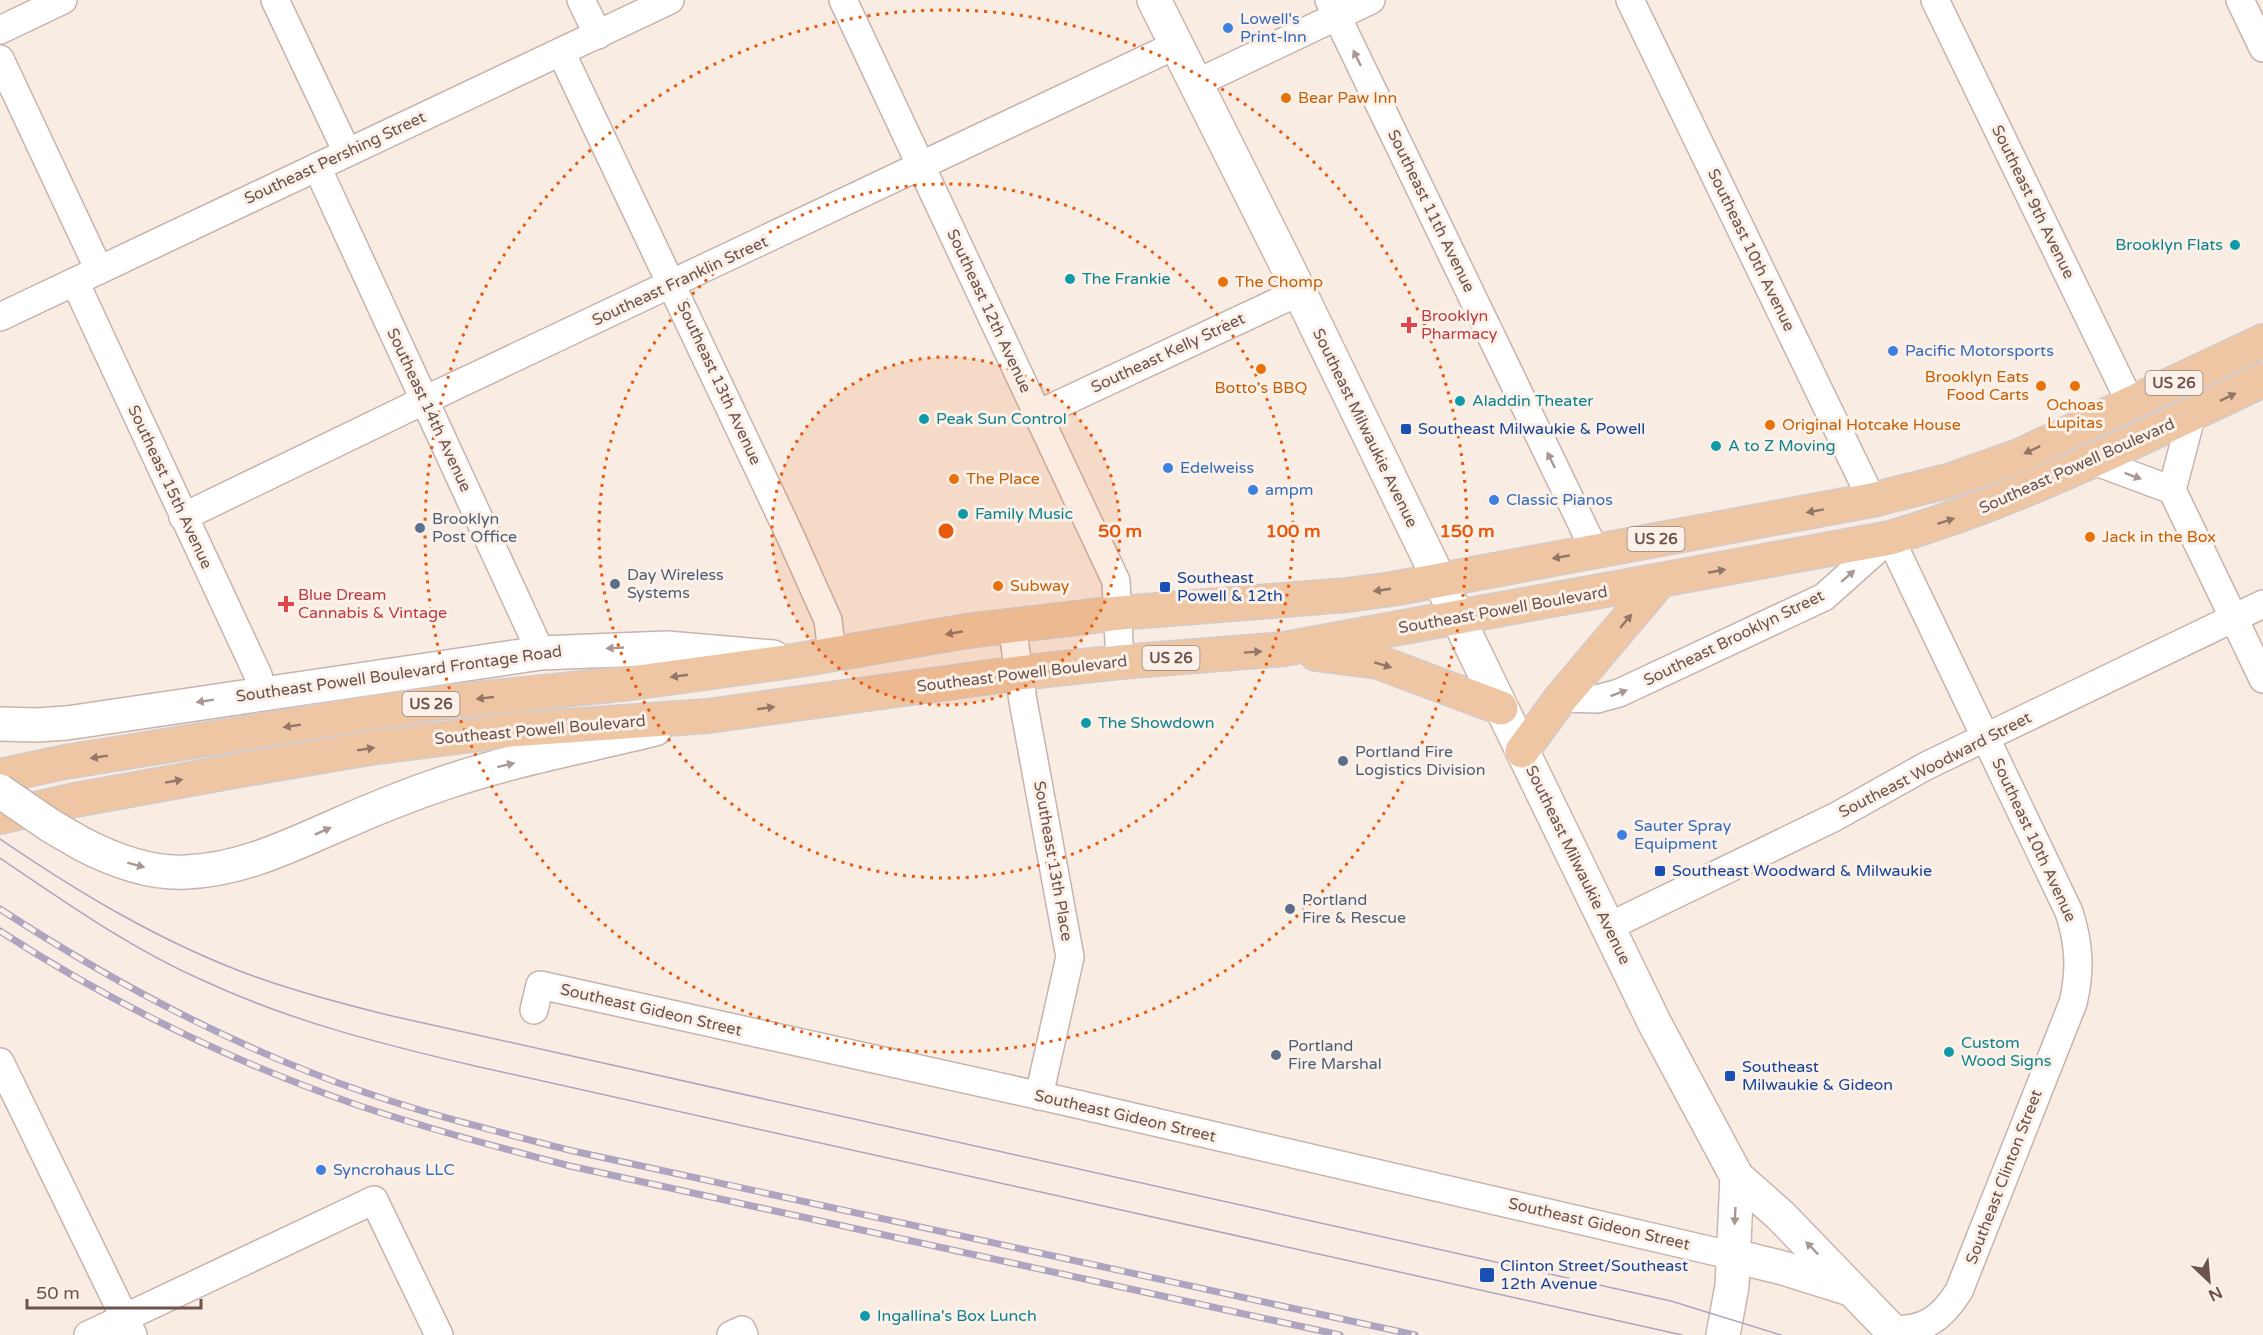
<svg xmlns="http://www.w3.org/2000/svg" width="2263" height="1335" viewBox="0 0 2263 1335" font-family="'Varela Round',sans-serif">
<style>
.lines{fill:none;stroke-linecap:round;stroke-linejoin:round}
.minor-casing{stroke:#c7b3ac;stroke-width:30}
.tertiary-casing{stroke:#c7b3ac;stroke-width:36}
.secondary-casing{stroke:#ccb5ac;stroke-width:36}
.primary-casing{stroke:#d3cbca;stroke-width:36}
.minor{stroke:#fff;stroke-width:27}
.tertiary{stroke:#fff;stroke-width:33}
.secondary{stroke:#fff;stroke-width:33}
.primary{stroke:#eec6a4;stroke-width:33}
.tram{stroke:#aea4bf;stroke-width:1.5}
.rail-casing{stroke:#aea4bf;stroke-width:7}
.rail{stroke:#fcf1e8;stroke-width:4.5;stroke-dasharray:14;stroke-linecap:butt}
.tertiary-bridge-casing{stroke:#c7b3ac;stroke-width:36;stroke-linecap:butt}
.tertiary-bridge{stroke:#fff;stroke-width:33}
.oneway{fill:#a79894}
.oneway2{fill:#937667}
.ring{fill:none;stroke:#e8590c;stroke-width:3;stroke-dasharray:3 6}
.shop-dot{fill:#3f7fe0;stroke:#fcf1e8;stroke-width:2}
.food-dot{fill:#e8710a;stroke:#fcf1e8;stroke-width:2}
.culture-dot{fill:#0f9aa8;stroke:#fcf1e8;stroke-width:2}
.health-dot{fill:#e0444e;stroke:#fcf1e8;stroke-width:2}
.transit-dot{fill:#1a4fb4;stroke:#fcf1e8;stroke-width:2}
.service-dot{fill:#5c6f8a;stroke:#fcf1e8;stroke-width:2}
.labels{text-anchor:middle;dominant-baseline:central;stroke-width:6;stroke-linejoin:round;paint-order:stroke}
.shield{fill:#fcf1e8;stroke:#97827c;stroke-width:1.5}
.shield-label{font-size:15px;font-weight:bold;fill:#6c534d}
.shop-label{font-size:16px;fill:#366cbe;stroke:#fcf1e8;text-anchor:start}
.food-label{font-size:16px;fill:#c56008;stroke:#fcf1e8;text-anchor:start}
.street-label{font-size:16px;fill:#6c534d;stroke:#fcf1e8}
.culture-label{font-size:16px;fill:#0d838f;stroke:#fcf1e8;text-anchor:start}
.health-label{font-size:16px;fill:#be3a42;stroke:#fcf1e8;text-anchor:start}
.transit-label{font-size:16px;fill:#164399;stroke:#fcf1e8;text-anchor:start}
.service-label{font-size:16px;fill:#4e5e75;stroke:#fcf1e8;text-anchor:start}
.centre{fill:#e8590c;stroke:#fcf1e8;stroke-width:3}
.ring-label{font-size:18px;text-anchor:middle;font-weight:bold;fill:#e8590c;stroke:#fcf1e8;stroke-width:6;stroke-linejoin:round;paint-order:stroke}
</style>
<rect width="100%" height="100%" fill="#f8ece3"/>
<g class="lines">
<defs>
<g id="minor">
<path d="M275,0l72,152"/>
<path d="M581,0l17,35"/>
<path d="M843,0l273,581 4,81"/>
<path d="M1329,0l266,551"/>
<path d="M1630,0l242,500"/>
<path d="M1935,0l196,404"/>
<path d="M2240,0l23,48"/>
<path d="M0,30l63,-30"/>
<path d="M561,52l228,481 39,87 4,34"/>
<path d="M0,59l99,211"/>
<path d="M1195,84l176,-84"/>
<path d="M317,167l224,486"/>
<path d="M75,282l183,393 5,18"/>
<path d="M0,317l670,-317"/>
<path d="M1038,414l261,-122"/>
<path d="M2094,461l78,29"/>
<path d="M2172,490l91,189"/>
<path d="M2172,490l20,-76"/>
<path d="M183,517l242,-117 751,-355"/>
<path d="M1012,625l11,76 47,256 -31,139"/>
<path d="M1561,698l36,1 22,-6 205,-96 66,-59 179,374c10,31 12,58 4,91l-114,288c-18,28 -33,39 -68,39"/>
<path d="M1608,927l227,-110 91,-51 337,-162"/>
<path d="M534,1010l6,-25 528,117 666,154"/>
<path d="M0,1062l133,273"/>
<path d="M88,1335l286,-135 65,135"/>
<path d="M731,1335l11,-5 2,5"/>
</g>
<g id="tertiary">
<path d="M0,724l36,1 31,-2 474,-70 126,-5 106,9"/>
<path d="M82,844c31,16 69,30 104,28 53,-2 99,-24 147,-45 38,-17 75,-32 114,-45 68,-23 139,-36 208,-53"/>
</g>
<g id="secondary">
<path d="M1154,0l132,264 369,760 82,153 44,39 115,119"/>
<path d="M1734,1256l49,12 64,20"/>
<path d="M1723,1335l9,-49 5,-109"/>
</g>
<g id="primary">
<path d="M1316,654l62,8 123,46"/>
<path d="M1522,751l39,-53 98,-116"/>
<path d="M0,776l65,-14 304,-49 76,-11 186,-19 168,-23 168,-29 152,-18 228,-18 45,-6 480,-89 76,-19 71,-25 244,-115"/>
<path d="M0,817l75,-17 165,-30 130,-22 141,-18 197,-14 311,-43 101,-11 164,-13 606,-111c132,-39 249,-99 373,-158"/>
</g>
</defs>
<!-- minor casing -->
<use href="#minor" class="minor-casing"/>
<!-- tertiary casing -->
<use href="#tertiary" class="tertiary-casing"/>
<!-- secondary casing -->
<use href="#secondary" class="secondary-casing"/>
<!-- primary casing -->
<use href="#primary" class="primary-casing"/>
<!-- minor -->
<use href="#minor" class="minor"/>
<!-- tertiary -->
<use href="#tertiary" class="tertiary"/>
<!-- secondary -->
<use href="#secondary" class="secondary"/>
<!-- primary -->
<use href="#primary" class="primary"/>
<!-- tram -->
<g class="tram">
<path d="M0,839c81,55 164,105 256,138 45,16 91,28 136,39l1279,285 110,34"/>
<path d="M0,858c65,44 130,90 202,122 88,41 179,64 273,86l1207,269"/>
</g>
<defs>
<g id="rail">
<path d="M0,909c114,74 235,139 364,183 68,24 139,41 209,59l842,184"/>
<path d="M0,931c111,72 235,132 360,175 69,23 140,42 210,60l770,169"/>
</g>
</defs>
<!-- rail casing -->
<use href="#rail" class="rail-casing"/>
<!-- rail -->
<use href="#rail" class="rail"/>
<defs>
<path id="tertiary-bridge" d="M0,791l51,35 31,18"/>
</defs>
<!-- tertiary-bridge casing -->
<use href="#tertiary-bridge" class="tertiary-bridge-casing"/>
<!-- tertiary-bridge -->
<use href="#tertiary-bridge" class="tertiary-bridge"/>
</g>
<!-- one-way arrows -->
<defs><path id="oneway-solid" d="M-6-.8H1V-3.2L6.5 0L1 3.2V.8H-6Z" transform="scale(1.5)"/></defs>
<g class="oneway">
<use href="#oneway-solid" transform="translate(1357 58) rotate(-116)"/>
<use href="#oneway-solid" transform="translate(1551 460) rotate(-116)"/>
<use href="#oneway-solid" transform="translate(2133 476) rotate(20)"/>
<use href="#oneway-solid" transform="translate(1848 576) rotate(-41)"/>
<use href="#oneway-solid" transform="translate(615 648) rotate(177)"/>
<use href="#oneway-solid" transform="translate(1619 693) rotate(-20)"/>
<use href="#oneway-solid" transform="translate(205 701) rotate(171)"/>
<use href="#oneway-solid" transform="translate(506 765) rotate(-14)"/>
<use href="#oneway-solid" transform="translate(323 831) rotate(-24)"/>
<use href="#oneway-solid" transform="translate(136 865) rotate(15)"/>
<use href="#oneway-solid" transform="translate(1735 1216) rotate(93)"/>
<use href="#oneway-solid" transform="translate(1812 1248) rotate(-134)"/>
</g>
<g class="oneway2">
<use href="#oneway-solid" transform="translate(2228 397) rotate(-26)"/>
<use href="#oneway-solid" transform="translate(2032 450) rotate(155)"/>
<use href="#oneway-solid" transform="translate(1815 511) rotate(170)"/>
<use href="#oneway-solid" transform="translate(1946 521) rotate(-18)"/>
<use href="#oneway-solid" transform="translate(1561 557) rotate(170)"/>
<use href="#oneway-solid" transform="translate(1717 571) rotate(-11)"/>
<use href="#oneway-solid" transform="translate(1382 590) rotate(172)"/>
<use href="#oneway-solid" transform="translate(1626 621) rotate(-50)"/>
<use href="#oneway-solid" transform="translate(954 633) rotate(170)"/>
<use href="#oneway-solid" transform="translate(1253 652) rotate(-4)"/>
<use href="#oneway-solid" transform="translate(1383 665) rotate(17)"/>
<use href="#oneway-solid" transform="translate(679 676) rotate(172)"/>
<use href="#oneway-solid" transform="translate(485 698) rotate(174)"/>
<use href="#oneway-solid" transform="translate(766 708) rotate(-8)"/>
<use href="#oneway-solid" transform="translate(292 726) rotate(171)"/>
<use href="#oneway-solid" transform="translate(366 749) rotate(-9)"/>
<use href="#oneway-solid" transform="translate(99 757) rotate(171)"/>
<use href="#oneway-solid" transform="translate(174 781) rotate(-10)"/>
</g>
<!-- distance rings -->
<circle cx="946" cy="531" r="174" fill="#e8590c" fill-opacity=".12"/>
<g class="ring">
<circle cx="946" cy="531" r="174"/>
<circle cx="946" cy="531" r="347"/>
<circle cx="946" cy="531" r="521"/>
</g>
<!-- markers -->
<g class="shop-dot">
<circle cx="1228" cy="28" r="6"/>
<circle cx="1893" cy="351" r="6"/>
<circle cx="1168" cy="468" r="6"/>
<circle cx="1253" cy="490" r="6"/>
<circle cx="1494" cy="500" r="6"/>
<circle cx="1622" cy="835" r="6"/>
<circle cx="321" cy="1170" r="6"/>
</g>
<g class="food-dot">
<circle cx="1286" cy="98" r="6"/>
<circle cx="1223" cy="282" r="6"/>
<circle cx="1261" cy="369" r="6"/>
<circle cx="2041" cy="386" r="6"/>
<circle cx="2075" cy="386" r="6"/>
<circle cx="1770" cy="425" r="6"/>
<circle cx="954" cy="479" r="6"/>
<circle cx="2090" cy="537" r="6"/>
<circle cx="998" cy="586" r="6"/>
</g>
<g class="culture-dot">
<circle cx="2235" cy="245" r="6"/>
<circle cx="1070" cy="279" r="6"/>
<circle cx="1460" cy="401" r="6"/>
<circle cx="924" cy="419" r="6"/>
<circle cx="1716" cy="446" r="6"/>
<circle cx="963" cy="514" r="6"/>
<circle cx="1086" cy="723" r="6"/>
<circle cx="1949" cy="1052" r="6"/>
<circle cx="865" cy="1316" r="6"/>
</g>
<g class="health-dot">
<path d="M1406 316h6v6h6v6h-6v6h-6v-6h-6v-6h6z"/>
<path d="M283 595h6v6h6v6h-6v6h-6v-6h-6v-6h6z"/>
</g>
<g class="transit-dot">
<rect x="1400" y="423" width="12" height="12" rx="3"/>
<rect x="1159" y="581" width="12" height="12" rx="3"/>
<rect x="1654" y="865" width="12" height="12" rx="3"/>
<rect x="1724" y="1070" width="12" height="12" rx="3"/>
<rect x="1479" y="1267" width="16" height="16" rx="3"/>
</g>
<g class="service-dot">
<circle cx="420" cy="528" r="6"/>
<circle cx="615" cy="584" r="6"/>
<circle cx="1343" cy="761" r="6"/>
<circle cx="1290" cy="909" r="6"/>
<circle cx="1276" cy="1055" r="6"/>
</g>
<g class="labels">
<!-- shield labels -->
<g class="shield">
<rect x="2145.5" y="371" width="57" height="24" rx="4.5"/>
<rect x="1627.5" y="527" width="57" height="24" rx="4.5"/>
<rect x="1142.5" y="646" width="57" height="24" rx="4.5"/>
<rect x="402.5" y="692" width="57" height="24" rx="4.5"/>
</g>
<g class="shield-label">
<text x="2174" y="383">US 26</text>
<text x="1656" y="539">US 26</text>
<text x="1171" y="658">US 26</text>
<text x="431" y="704">US 26</text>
</g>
<!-- shop labels -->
<g class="shop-label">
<text x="1240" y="19">Lowell's<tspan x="1240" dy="18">Print-Inn</tspan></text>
<text x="1905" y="351">Pacific Motorsports</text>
<text x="1180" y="468">Edelweiss</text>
<text x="1265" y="490">ampm</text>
<text x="1506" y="500">Classic Pianos</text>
<text x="1634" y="826">Sauter Spray<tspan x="1634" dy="18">Equipment</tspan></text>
<text x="333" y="1170">Syncrohaus LLC</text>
</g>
<!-- food labels -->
<g class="food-label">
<text x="1298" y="98">Bear Paw Inn</text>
<text x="1235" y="282">The Chomp</text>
<text x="2029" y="377" text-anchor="end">Brooklyn Eats<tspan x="2029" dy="18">Food Carts</tspan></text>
<text x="1261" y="388" text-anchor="middle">Botto's BBQ</text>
<text x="2075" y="405" text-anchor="middle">Ochoas<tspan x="2075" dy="18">Lupitas</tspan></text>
<text x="1782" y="425">Original Hotcake House</text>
<text x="966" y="479">The Place</text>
<text x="2102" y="537">Jack in the Box</text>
<text x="1010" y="586">Subway</text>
</g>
<!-- street labels -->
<g class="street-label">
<text transform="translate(335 158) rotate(-25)">Southeast Pershing Street</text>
<text transform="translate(2033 202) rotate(64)">Southeast 9th Avenue</text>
<text transform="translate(1431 211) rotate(64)">Southeast 11th Avenue</text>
<text transform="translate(1751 250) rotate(64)">Southeast 10th Avenue</text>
<text transform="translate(680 281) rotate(-25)">Southeast Franklin Street</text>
<text transform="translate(989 311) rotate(65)">Southeast 12th Avenue</text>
<text transform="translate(1168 353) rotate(-25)">Southeast Kelly Street</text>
<text transform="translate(719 383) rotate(65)">Southeast 13th Avenue</text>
<text transform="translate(429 410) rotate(65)">Southeast 14th Avenue</text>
<text transform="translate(1365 428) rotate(64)">Southeast Milwaukie Avenue</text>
<text transform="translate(2077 466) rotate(-24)">Southeast Powell Boulevard</text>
<text transform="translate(170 487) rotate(65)">Southeast 15th Avenue</text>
<text transform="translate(1503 610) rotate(-10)">Southeast Powell Boulevard</text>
<text transform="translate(1734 638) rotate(-26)">Southeast Brooklyn Street</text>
<text transform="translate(399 674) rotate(-8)">Southeast Powell Boulevard Frontage Road</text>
<text transform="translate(1022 674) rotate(-7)">Southeast Powell Boulevard</text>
<text transform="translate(540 730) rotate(-5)">Southeast Powell Boulevard</text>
<text transform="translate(1935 765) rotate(-27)">Southeast Woodward Street</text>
<text transform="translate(2034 840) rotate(65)">Southeast 10th Avenue</text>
<text transform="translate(1053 861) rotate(80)">Southeast 13th Place</text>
<text transform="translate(1578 865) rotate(64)">Southeast Milwaukie Avenue</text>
<text transform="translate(651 1010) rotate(13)">Southeast Gideon Street</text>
<text transform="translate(1125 1116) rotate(13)">Southeast Gideon Street</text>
<text transform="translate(2004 1177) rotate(-69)">Southeast Clinton Street</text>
<text transform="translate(1599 1224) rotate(13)">Southeast Gideon Street</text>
</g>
<!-- culture labels -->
<g class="culture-label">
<text x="2223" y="245" text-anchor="end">Brooklyn Flats</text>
<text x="1082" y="279">The Frankie</text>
<text x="1472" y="401">Aladdin Theater</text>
<text x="936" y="419">Peak Sun Control</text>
<text x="1728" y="446">A to Z Moving</text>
<text x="975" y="514">Family Music</text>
<text x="1098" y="723">The Showdown</text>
<text x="1961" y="1043">Custom<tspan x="1961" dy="18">Wood Signs</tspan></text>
<text x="877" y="1316">Ingallina's Box Lunch</text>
</g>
<!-- health labels -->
<g class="health-label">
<text x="1421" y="316">Brooklyn<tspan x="1421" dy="18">Pharmacy</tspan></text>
<text x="298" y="595">Blue Dream<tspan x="298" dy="18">Cannabis &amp; Vintage</tspan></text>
</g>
<!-- transit labels -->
<g class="transit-label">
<text x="1418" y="429">Southeast Milwaukie &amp; Powell</text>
<text x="1177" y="578">Southeast<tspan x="1177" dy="18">Powell &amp; 12th</tspan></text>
<text x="1672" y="871">Southeast Woodward &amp; Milwaukie</text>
<text x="1742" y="1067">Southeast<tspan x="1742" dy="18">Milwaukie &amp; Gideon</tspan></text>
<text x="1500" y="1266">Clinton Street/Southeast<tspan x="1500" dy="18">12th Avenue</tspan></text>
</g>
<!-- service labels -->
<g class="service-label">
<text x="432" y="519">Brooklyn<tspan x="432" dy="18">Post Office</tspan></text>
<text x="627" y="575">Day Wireless<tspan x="627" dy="18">Systems</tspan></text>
<text x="1355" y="752">Portland Fire<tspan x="1355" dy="18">Logistics Division</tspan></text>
<text x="1302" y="900">Portland<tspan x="1302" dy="18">Fire &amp; Rescue</tspan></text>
<text x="1288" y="1046">Portland<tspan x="1288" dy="18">Fire Marshal</tspan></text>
</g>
</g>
<circle cx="946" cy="531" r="9" class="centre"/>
<g class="ring-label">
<text x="1120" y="537">50 m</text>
<text x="1293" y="537">100 m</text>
<text x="1467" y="537">150 m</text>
</g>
<!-- north arrow -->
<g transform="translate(2209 1281) rotate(154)" stroke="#fcf1e8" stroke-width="4.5" paint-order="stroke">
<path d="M0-4.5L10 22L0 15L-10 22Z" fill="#6c534d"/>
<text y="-9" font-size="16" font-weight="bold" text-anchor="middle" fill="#6c534d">N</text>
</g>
<!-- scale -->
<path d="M27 1299v9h174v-9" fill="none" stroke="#6c534d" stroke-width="3"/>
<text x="36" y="1299" font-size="18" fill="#6c534d" stroke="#fcf1e8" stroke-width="4.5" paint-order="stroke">50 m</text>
</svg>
